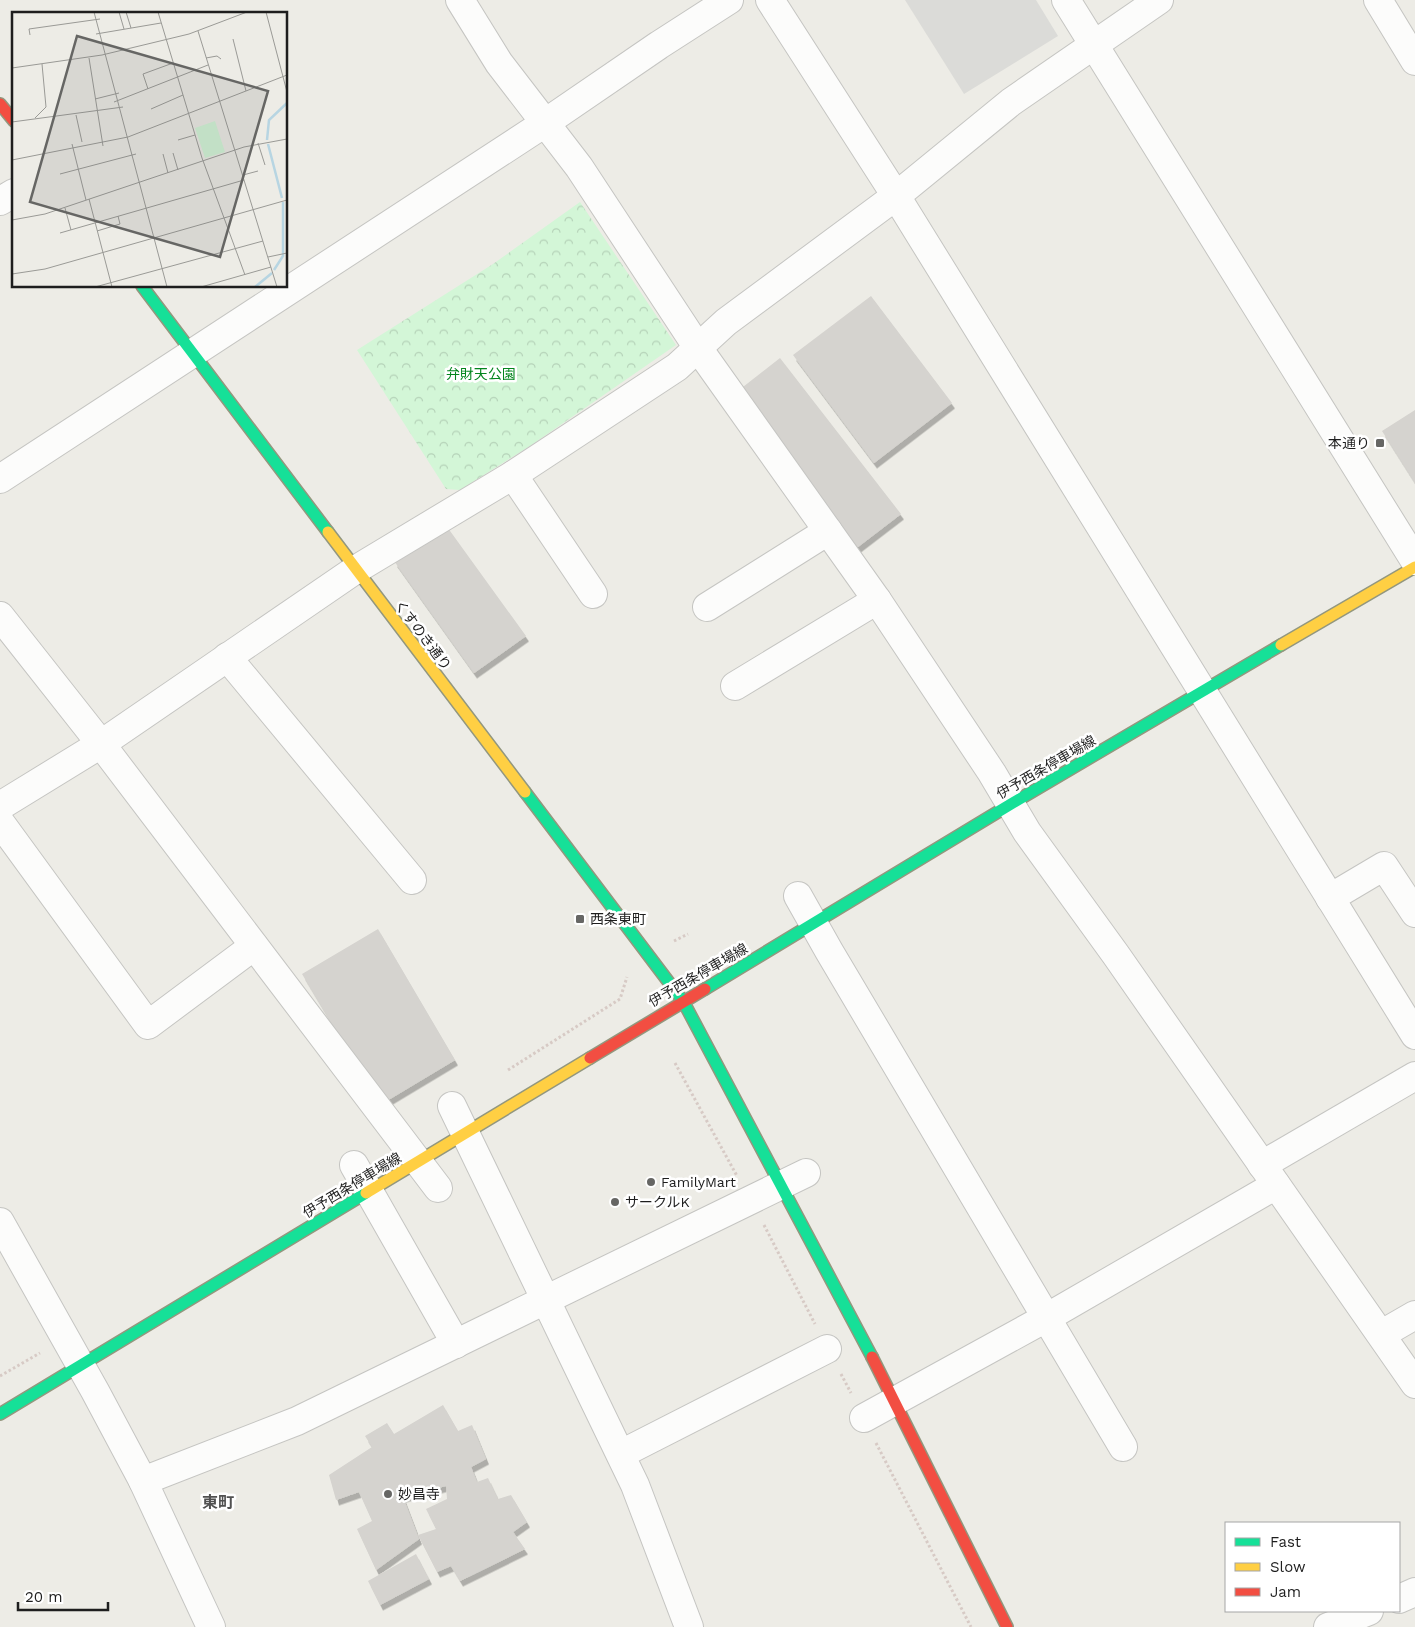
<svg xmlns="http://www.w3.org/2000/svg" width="1415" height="1627" viewBox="0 0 1415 1627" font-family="'Work Sans','Noto Sans JP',sans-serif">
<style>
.park{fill:url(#park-crowns)}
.parking{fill:#dbdbd8}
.building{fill:#d5d3cf;filter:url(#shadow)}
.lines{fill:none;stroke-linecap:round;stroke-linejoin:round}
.street-casing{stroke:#c5c5c2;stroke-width:30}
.fast-casing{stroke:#93977e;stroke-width:14}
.slow-casing{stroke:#93977e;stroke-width:14}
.jam-casing{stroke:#93977e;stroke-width:14}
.path{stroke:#d7cac5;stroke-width:3;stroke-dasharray:2.5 2.5;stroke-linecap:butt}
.street{stroke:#fcfcfb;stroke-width:28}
.fast{stroke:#16e098;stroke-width:11}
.slow{stroke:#ffcf43;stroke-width:11}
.jam{stroke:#f24e42;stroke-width:11}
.poi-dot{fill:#666664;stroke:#fff;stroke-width:2}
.labels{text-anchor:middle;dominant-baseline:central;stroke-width:5;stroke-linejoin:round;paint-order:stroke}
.park-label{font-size:14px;fill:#03851d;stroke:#fff}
.poi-label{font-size:14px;fill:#1e1e1e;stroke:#fff;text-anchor:start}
.street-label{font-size:14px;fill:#1e1e1e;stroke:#fff}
.quarter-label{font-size:16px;font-weight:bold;fill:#515151;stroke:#fff}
.inset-river{fill:none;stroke:#b7d5e2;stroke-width:2.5}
.inset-road{fill:none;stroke:#9a9a96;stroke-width:1}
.view{fill:#666664;fill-opacity:0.15;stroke:#666664;stroke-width:2.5}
.inset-edge{fill:none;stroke:#1e1e1e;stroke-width:2.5}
</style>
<defs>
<pattern id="park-crowns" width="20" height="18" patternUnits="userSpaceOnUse" patternTransform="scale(1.25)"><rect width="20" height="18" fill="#d3f6d7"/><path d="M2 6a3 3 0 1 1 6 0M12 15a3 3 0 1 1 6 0" fill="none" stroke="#b5d2b8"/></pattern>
<filter id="shadow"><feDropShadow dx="3" dy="5.5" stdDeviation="0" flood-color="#0004"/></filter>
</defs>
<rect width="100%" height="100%" fill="#edece6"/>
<!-- park -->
<path class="park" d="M580,202l96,143 -146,101 -70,44 -14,-1 -89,-139 136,-86z"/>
<!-- parking -->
<path class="parking" d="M905,0h131l22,36 -94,58z"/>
<!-- building -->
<g class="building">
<path d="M871,296l81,107 -78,60 -81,-108z"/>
<path d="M780,358l121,156 -47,36 -120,-156z"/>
<path d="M1415,410v73l-33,-52z"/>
<path d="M445,524l81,112 -52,37 -80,-112z"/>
<path d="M378,929l77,131 -75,45 -78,-131z"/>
<path d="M443,1405l15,26 14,-6 14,34 -15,8 6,15 11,-4 10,21 13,-4 16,27 -14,10 12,17 -65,32 -9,-15 -14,6 -19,-37 18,-6 -10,-20 21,-10 -1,-13 -43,11 16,42 -43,31 -19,-41 15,-8 -13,-29 -23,8 -7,-25 43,-28 -7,-11 22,-13 7,11z"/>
<path d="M416,1554l13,25 -49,26 -12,-24z"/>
</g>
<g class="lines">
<defs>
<g id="street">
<path d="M460,0l39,63 80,104 119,181 179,252 115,173 35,59 89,123 299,429"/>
<path d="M770,0l126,196 519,839"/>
<path d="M1066,0l349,561"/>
<path d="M1378,0l37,61"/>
<path d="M0,201l14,-8"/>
<path d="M513,475l80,119"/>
<path d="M0,479l545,-356 114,-78 70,-45"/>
<path d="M707,607l121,-76"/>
<path d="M0,616l101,128 337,444"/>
<path d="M227,657l185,223"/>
<path d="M735,686l142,-86"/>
<path d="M0,806l101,-62 254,-174 158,-95 164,-108 49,-45 170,-126 115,-94 148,-102"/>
<path d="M0,822l148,203 106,-79"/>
<path d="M798,896l31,55 294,496"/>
<path d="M1330,898l54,-32 31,47"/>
<path d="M452,1106l183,379 54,142"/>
<path d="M354,1165l102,179"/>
<path d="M1262,1165l153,-89"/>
<path d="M0,1222l95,169 48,90 68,146"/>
<path d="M1382,1334l33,-19"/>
<path d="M864,1418l182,-100 230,-133"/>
<path d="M621,1454l206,-105"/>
<path d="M143,1481l154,-60 509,-248"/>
<path d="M1399,1599l16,-7"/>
<path d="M1328,1627l41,-16"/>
</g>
<g id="fast">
<path d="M142,286l186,246"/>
<path d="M525,792l158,209 189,356"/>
<path d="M705,989l306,-185 270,-159"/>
<path d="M0,1414l366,-221"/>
</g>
<g id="slow">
<path d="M328,532l197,260"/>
<path d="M1281,645l134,-78"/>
<path d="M366,1193l224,-135"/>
</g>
<g id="jam">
<path d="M0,104l14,17"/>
<path d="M590,1058l115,-69"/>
<path d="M872,1357l135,270"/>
</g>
</defs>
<!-- street casing -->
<use href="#street" class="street-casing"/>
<!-- fast casing -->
<use href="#fast" class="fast-casing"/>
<!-- slow casing -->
<use href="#slow" class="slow-casing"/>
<!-- jam casing -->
<use href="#jam" class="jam-casing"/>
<!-- path -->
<g class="path">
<path d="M674,941l14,-7"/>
<path d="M675,1063l62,113"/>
<path d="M508,1070l112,-71 7,-22"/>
<path d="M764,1225l51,99"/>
<path d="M841,1374l10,19"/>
<path d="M0,1376l40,-23"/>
<path d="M876,1443l95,184"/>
</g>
<!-- street -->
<use href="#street" class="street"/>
<!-- fast -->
<use href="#fast" class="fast"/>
<!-- slow -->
<use href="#slow" class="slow"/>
<!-- jam -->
<use href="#jam" class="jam"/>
</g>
<!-- markers -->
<g class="poi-dot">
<rect x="1375" y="438" width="10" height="10" rx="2.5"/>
<rect x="575" y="914" width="10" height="10" rx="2.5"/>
<circle cx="651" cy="1182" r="5"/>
<circle cx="615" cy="1202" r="5"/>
<circle cx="388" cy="1494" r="5"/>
</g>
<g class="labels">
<!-- park labels -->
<g class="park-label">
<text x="481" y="374">弁財天公園</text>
</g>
<!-- poi labels -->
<g class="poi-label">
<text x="1370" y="443" text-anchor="end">本通り</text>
<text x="590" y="919">西条東町</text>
<text x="661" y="1182">FamilyMart</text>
<text x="625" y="1202">サークルK</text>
<text x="398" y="1494">妙昌寺</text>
</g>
<!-- street labels -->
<g class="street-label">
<text transform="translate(423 635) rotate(53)">くすのき通り</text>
<text transform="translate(1046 767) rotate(-30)">伊予西条停車場線</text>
<text transform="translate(698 975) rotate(-30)">伊予西条停車場線</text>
<text transform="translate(352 1185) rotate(-31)">伊予西条停車場線</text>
</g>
<!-- quarter labels -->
<g class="quarter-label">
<text x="218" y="1502">東町</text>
</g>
</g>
<!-- overview -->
<g transform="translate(12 12)">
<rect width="275" height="275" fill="#edece6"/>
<path d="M203,109l10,31 -20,6 -10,-30z" fill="#d3f6d7"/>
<path class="inset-river" d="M255,128l2,-20 18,-17M256,132l14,54M262,258l9,-14v-54M243,275l17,-14"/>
<path class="inset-road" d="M82,0l73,275M107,0l5,17M114,0l5,16M146,0l44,146 43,117M254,0l21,80M186,19l79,256M84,22l65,-11M18,23l-1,-6 71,-10M221,27l13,52M77,46l14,88M194,46l11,-2 4,3M0,56l90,-13 87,-21 58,-22M136,77l-5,-15 30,-11M83,87l24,-6M102,90l94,-37M139,97l32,-14M64,103l6,27M23,106l11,-11 -4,-43M0,110l111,-15M166,128l17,-5M246,131l7,22M60,132l14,56M161,141l5,17M151,142l5,19M0,148l116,-23 159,-62M48,162l76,-20M231,163l15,-4M77,187l23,88M53,196l6,22M0,208l33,-6 199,-67 43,-8M85,219l23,-7 -2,-8M48,221l184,-53M256,245l19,-4M0,262l33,-5 242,-69M83,275l168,-46M189,275l70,-20"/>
<path class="view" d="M65,24l191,55 -48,166 -190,-55z"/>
<rect width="275" height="275" class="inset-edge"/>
</g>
<!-- legend -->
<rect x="1225" y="1522" width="175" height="90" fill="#ffffff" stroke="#a5a5a5"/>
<rect x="1235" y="1538" width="25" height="8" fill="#16e098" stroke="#a5a5a5"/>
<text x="1270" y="1547" font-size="15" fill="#1e1e1e">Fast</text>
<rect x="1235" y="1563" width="25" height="8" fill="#ffcf43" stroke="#a5a5a5"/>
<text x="1270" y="1572" font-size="15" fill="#1e1e1e">Slow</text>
<rect x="1235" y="1588" width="25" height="8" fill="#f24e42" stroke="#a5a5a5"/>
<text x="1270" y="1597" font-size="15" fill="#1e1e1e">Jam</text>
<!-- scale -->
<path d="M18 1602v8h90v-8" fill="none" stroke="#1e1e1e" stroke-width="2.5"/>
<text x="25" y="1602" font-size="15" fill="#1e1e1e" stroke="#ffffff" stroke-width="4" paint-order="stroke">20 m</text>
</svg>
